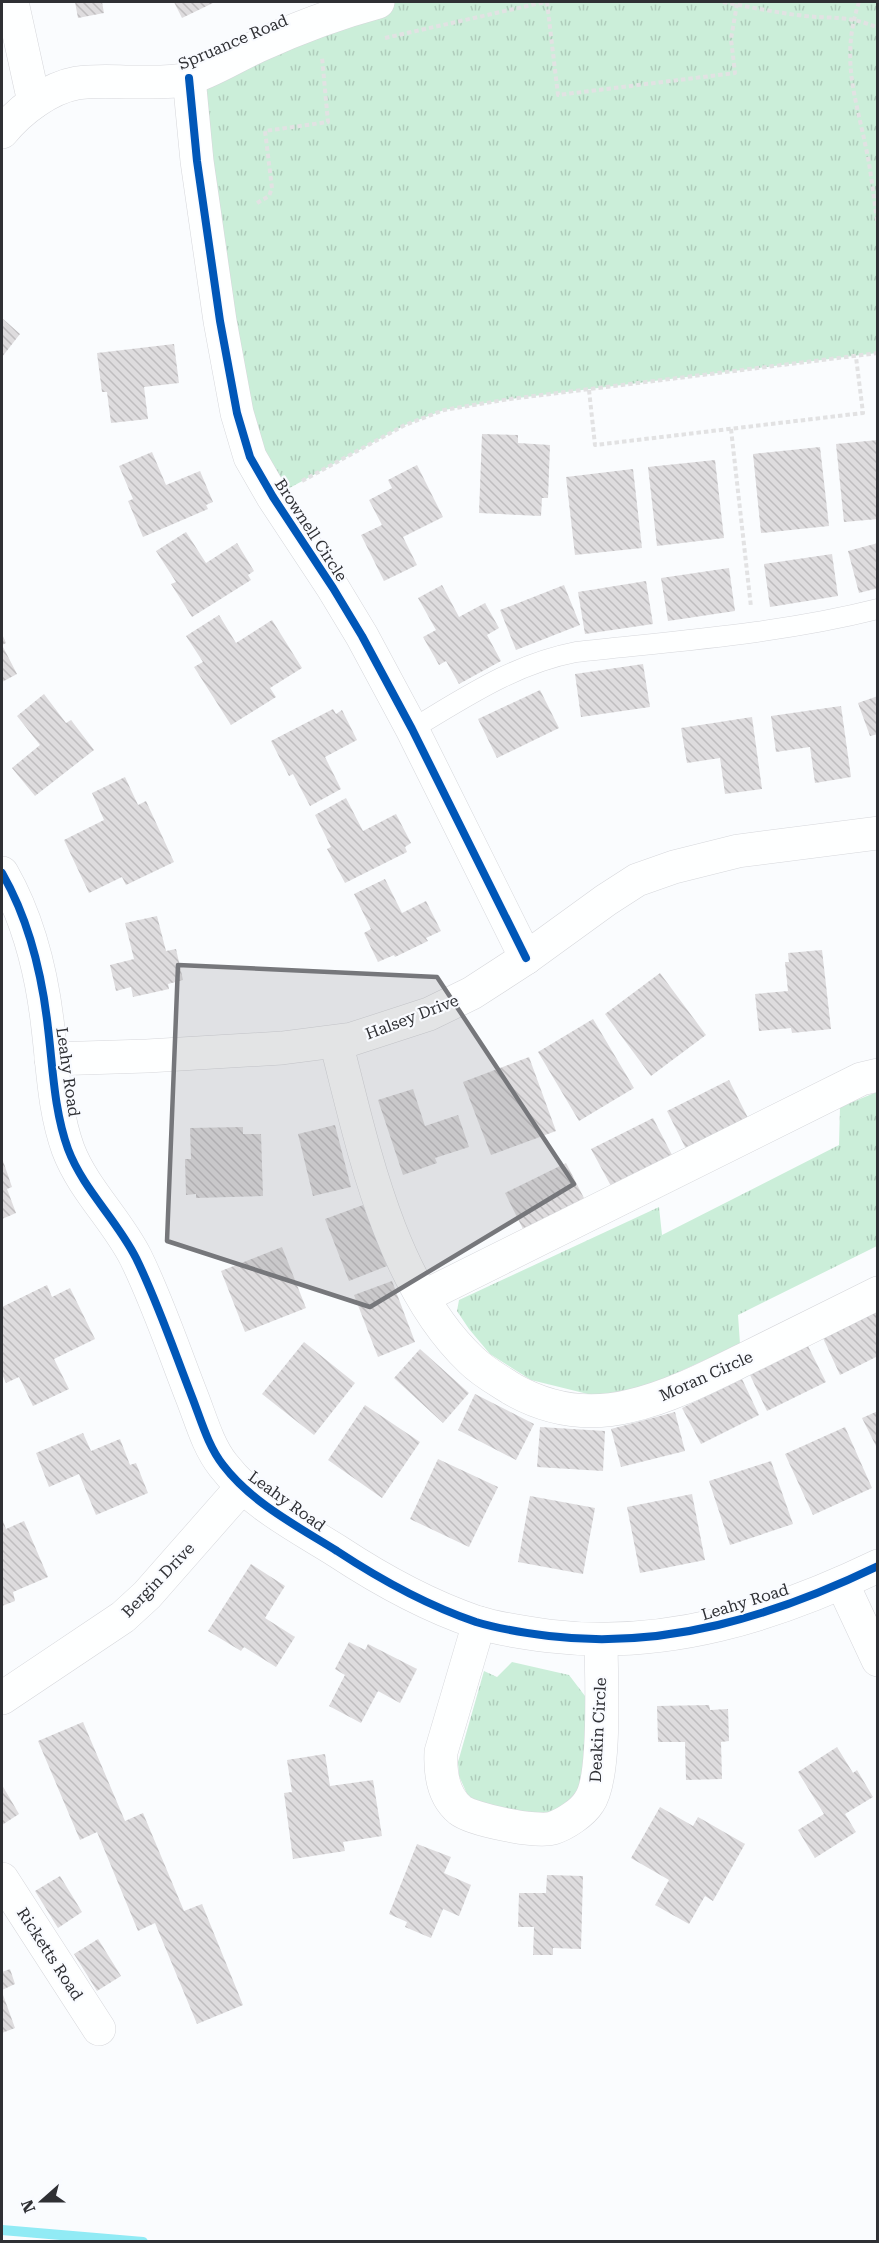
<svg xmlns="http://www.w3.org/2000/svg" width="879" height="2243" viewBox="0 0 879 2243" font-family="'Roboto Serif',serif">
<style>
.park{fill:url(#park-tufts)}
.lines{fill:none;stroke-linecap:round;stroke-linejoin:round}
.stream{stroke:#91ebf5;stroke-width:10}
.building{fill:url(#building-back-hatch)}
.lane-casing{stroke:#d6d7db;stroke-width:21}
.street-casing{stroke:#d6d7db;stroke-width:34}
.path{stroke:#e2e2e3;stroke-width:4;stroke-dasharray:4.5 3;stroke-linecap:butt}
.lane{stroke:#feffff;stroke-width:20}
.street{stroke:#feffff;stroke-width:33}
.cycleway-casing{stroke:#f9fbff;stroke-width:11}
.cycleway{stroke:#0057b8;stroke-width:8}
.marked{fill:#76777b;fill-opacity:0.2;stroke:#76777b;stroke-width:4.5;stroke-linejoin:round}
.labels{text-anchor:middle;dominant-baseline:central;stroke-width:4.5;stroke-linejoin:round;paint-order:stroke}
.street-label{font-size:16px;fill:#2f3034;stroke:#f9fbff}
</style>
<defs>
<pattern id="park-tufts" width="24" height="20" patternUnits="userSpaceOnUse" patternTransform="scale(1.5)"><rect width="24" height="20" fill="#cbeed9"/><path d="M3 7l-1-3M5 7V3M7 7l1-3M15 17l-1-3M17 17v-4M19 17l1-3" fill="none" stroke="#afccbb"/></pattern>
<pattern id="building-back-hatch" width="6" height="6" patternUnits="userSpaceOnUse" patternTransform="scale(1.5)"><rect width="6" height="6" fill="#dedcde"/><path d="M-1 5l2 2M0 0l6 6M5-1l2 2" fill="none" stroke="#bfbdbf"/></pattern>
</defs>
<rect width="100%" height="100%" fill="#fafcfe"/>
<!-- park -->
<g class="park">
<path d="M378,2h499v351l-367,46 -66,11 -39,15 -132,72 -23,-40 -61,-379z"/>
<path d="M877,1092v154l-139,69 2,29 -92,42 -52,10 -65,-16 -41,-26 -21,-25 -12,-18 2,-11 200,-93 3,28 177,-90 1,-38z"/>
<path d="M512,1662l57,13 16,21 1,62 -10,41 -29,18 -68,-10 -12,-13 -8,-18 -1,-14 26,-91 13,6z"/>
</g>
<g class="lines">
<!-- stream -->
<path class="stream" d="M2,2230l141,12"/>
</g>
<!-- building -->
<g class="building">
<path d="M75,2h27l2,11 -26,5z"/>
<path d="M174,2h41l-33,16z"/>
<path d="M2,318l18,16 -18,23z"/>
<path d="M174,344l5,39 -35,4 4,32 -37,4 -4,-31h-5l-5,-39z"/>
<path d="M482,434l36,1v8l32,2 -2,53h-6l-1,18 -62,-3z"/>
<path d="M878,440v79l-34,3 -8,-78z"/>
<path d="M820,447l9,79 -68,7 -8,-79z"/>
<path d="M152,452l14,33 34,-14 13,31 -7,3 2,4 -65,28 -15,-36 5,-2 -14,-33z"/>
<path d="M715,460l9,78 -67,8 -9,-79z"/>
<path d="M417,465l26,52 -40,20 14,28 -33,16 -23,-46 21,-10 -13,-25 23,-12 -4,-8z"/>
<path d="M633,469l9,79 -67,7 -9,-78z"/>
<path d="M186,532l20,31 31,-20 17,28 -6,4 3,5 -59,37 -21,-33 5,-2 -20,-31z"/>
<path d="M878,543v45l-19,5 -11,-42z"/>
<path d="M832,554l6,42 -68,11 -6,-43z"/>
<path d="M729,568l6,43 -67,10 -7,-43z"/>
<path d="M646,581l7,43 -68,10 -7,-42z"/>
<path d="M442,585l17,32 26,-14 14,25 -12,7 14,26 -42,23 -13,-23 -7,4 -16,-28 13,-7 -18,-32z"/>
<path d="M564,585l16,40 -64,25 -16,-40z"/>
<path d="M219,615l17,28 36,-23 30,48 -32,20 6,9 -45,28 -37,-58 9,-5 -17,-26z"/>
<path d="M2,634l4,9 -4,2 15,29 -15,8z"/>
<path d="M643,664l7,43 -69,10 -6,-43z"/>
<path d="M540,690l19,38 -62,30 -19,-39z"/>
<path d="M44,694l22,29 5,-3 23,30 -59,46 -23,-28 28,-23 -23,-29z"/>
<path d="M878,696v38l-8,2 -12,-33z"/>
<path d="M841,706l10,71 -36,6 -5,-36 -34,5 -5,-36z"/>
<path d="M333,709l3,5 6,-4 15,30 -32,17 16,32 -31,17 -17,-32 -4,2 -18,-35z"/>
<path d="M752,717l10,72 -37,5 -5,-36 -33,5 -6,-35z"/>
<path d="M125,777l13,28 8,-4 28,61 -48,23 -4,-8 -33,16 -25,-53 40,-20 -12,-27z"/>
<path d="M346,798l17,33 33,-17 15,29 -6,4 2,5 -62,31 -18,-34 4,-2 -16,-32z"/>
<path d="M385,879l17,34 24,-12 15,30 -15,7 2,3 -33,16 -1,-2 -16,7 -14,-29 7,-4 -17,-35z"/>
<path d="M157,916l9,35 10,-2 7,31 -15,4 1,5 -36,8 -2,-10 -15,4 -6,-26 24,-6 -9,-36z"/>
<path d="M822,950l9,79 -39,4 -1,-5 -32,3 -4,-37 33,-3 -3,-29h4l-1,-9z"/>
<path d="M660,973l46,62 -55,41 -46,-62z"/>
<path d="M593,1019l41,69 -55,33 -41,-69z"/>
<path d="M529,1057l27,74 -65,24 -28,-73z"/>
<path d="M729,1080l19,38 -62,31 -19,-38z"/>
<path d="M413,1089l12,37 33,-11 11,32 -34,11 2,5 -34,12 -25,-75z"/>
<path d="M653,1118l19,37 -61,31 -20,-37z"/>
<path d="M335,1125l16,62 -38,9 -15,-62z"/>
<path d="M243,1127v7h18l2,62 -67,2v-4l-10,1 -1,-36h6l-1,-31z"/>
<path d="M2,1158l10,29 -5,2 9,24 -14,6z"/>
<path d="M566,1163l19,37 -61,31 -19,-38z"/>
<path d="M363,1205l24,61 -38,15 -24,-62z"/>
<path d="M282,1247l24,61 -61,24 -24,-61z"/>
<path d="M392,1281l23,61 -37,15 -24,-62z"/>
<path d="M47,1285l5,12 18,-9 25,51 -41,20 15,30 -36,17 -14,-29 -13,6 -4,-9v-67z"/>
<path d="M878,1311v45l-38,19 -17,-37z"/>
<path d="M304,1342l51,41 -41,52 -52,-41z"/>
<path d="M808,1346l18,36 -59,29 -17,-36z"/>
<path d="M420,1349l49,44 -26,30 -49,-45z"/>
<path d="M742,1379l17,36 -58,29 -19,-36z"/>
<path d="M475,1394l59,30 -18,36 -58,-30z"/>
<path d="M365,1405l55,37 -38,56 -54,-38z"/>
<path d="M878,1411v39l-16,-32z"/>
<path d="M675,1412l10,39 -64,16 -10,-38z"/>
<path d="M540,1427l65,4 -2,40 -66,-4z"/>
<path d="M845,1427l27,61 -59,27 -28,-61z"/>
<path d="M83,1433l8,18 29,-12 10,26 6,-2 12,30 -52,22 -17,-41 -30,13 -13,-34z"/>
<path d="M438,1459l60,28 -29,60 -59,-28z"/>
<path d="M771,1461l22,63 -63,21 -21,-64z"/>
<path d="M692,1494l13,66 -65,13 -13,-66z"/>
<path d="M530,1496l65,12 -12,66 -65,-12z"/>
<path d="M2,1518l4,11 18,-8 24,56 -35,15 2,9 -13,5z"/>
<path d="M251,1564l34,22 -20,32 30,19 -19,30 -32,-20 -3,4 -33,-20z"/>
<path d="M349,1642l16,8 3,-6 49,25 -17,34 -22,-12 -17,32 -32,-17 16,-31 -10,-6z"/>
<path d="M709,1705l1,5 18,-1 1,32 -8,1 1,37 -36,1 -1,-38h-27l-1,-36z"/>
<path d="M83,1722l42,99 18,-8 41,98 18,-7 41,101 -46,19 -42,-101 -17,8 -41,-99 -17,8 -42,-99z"/>
<path d="M837,1747l16,26 4,-3 16,27 -28,17 11,18 -41,26 -17,-28 26,-16 -26,-42z"/>
<path d="M325,1754l5,32 43,-6 9,56 -39,6 2,9 -52,8 -9,-66 8,-1 -5,-32z"/>
<path d="M2,1785l17,29 -17,11z"/>
<path d="M660,1807l33,19 5,-9 47,27 -32,57 -8,-5 -16,28 -34,-19 14,-25 -38,-22z"/>
<path d="M417,1844l34,13 -7,16 27,12 -12,31 -16,-7 -12,29 -26,-11 2,-5 -18,-8z"/>
<path d="M547,1875l36,1 -2,73 -28,-1v7h-20l1,-28h-16l1,-34h27z"/>
<path d="M60,1876l22,36 -24,16 -23,-37z"/>
<path d="M98,1939l23,37 -24,15 -23,-37z"/>
<path d="M10,1969l5,15 -13,6v-18z"/>
<path d="M2,1992l13,36 -13,5z"/>
</g>
<g class="lines">
<defs>
<path id="lane" d="M412,729c54,-32 102,-65 164,-77 100,-11 203,-18 302,-43"/>
<g id="street">
<path d="M12,2l22,100"/>
<path d="M189,78l8,83 23,160 17,92 13,44 23,40 60,91 29,48 50,93 114,229"/>
<path d="M2,132c18,-22 47,-44 75,-49 20,-3 40,-1 60,-1 16,0 34,1 50,-3 20,-5 51,-24 71,-33 39,-18 79,-33 120,-44"/>
<path d="M2,873c27,47 40,101 46,155 5,41 6,82 20,121 15,40 49,71 68,109 22,45 38,93 56,139 9,23 16,49 31,68 29,38 74,61 114,86 44,29 89,54 139,71 23,7 49,11 73,14 116,14 225,-20 329,-70"/>
<path d="M336,1042c27,105 54,241 135,318 12,12 27,20 41,29 37,21 77,27 118,17 43,-10 82,-31 121,-50 42,-21 84,-42 127,-63"/>
<path d="M51,1059l96,-3 135,-8 70,-9 77,-25 43,-21 54,-35 80,-58 31,-20 37,-13 64,-16 140,-18"/>
<path d="M423,1297l438,-218 17,-4"/>
<path d="M842,1583l36,77"/>
<path d="M479,1623l-38,129c-1,20 2,44 19,58 13,10 77,23 93,18 12,-4 29,-15 36,-26 18,-25 12,-128 12,-162"/>
<path d="M2,1698l121,-81 24,-22 95,-108"/>
<path d="M2,1879l97,150"/>
</g>
</defs>
<!-- lane casing -->
<use href="#lane" class="lane-casing"/>
<!-- street casing -->
<use href="#street" class="street-casing"/>
<!-- path -->
<g class="path">
<path d="M547,2l11,93 177,-22 -4,-34 6,-35"/>
<path d="M723,2c27,5 55,11 82,14 29,3 44,-1 73,12"/>
<path d="M859,2c-19,58 -3,95 8,151 5,24 7,49 11,74"/>
<path d="M385,38l160,-36"/>
<path d="M257,203l12,-7 3,-8 -7,-57 63,-9 -6,-65"/>
<path d="M589,390l6,55 268,-32 -7,-56"/>
<path d="M731,429l20,178"/>
<path d="M302,481l103,-56 39,-15 66,-11 368,-46"/>
</g>
<!-- lane -->
<use href="#lane" class="lane"/>
<!-- street -->
<use href="#street" class="street"/>
<defs>
<g id="cycleway">
<path d="M189,78l8,83 23,160 17,92 13,44 23,40 60,91 29,48 50,93 114,229"/>
<path d="M2,873c27,47 40,101 46,155 5,41 6,82 20,121 15,40 49,71 68,109 22,45 38,93 56,139 9,23 16,49 31,68 29,38 74,61 114,86 44,29 89,54 139,71 23,7 49,11 73,14 116,14 225,-20 329,-70"/>
</g>
</defs>
<!-- cycleway casing -->
<use href="#cycleway" class="cycleway-casing"/>
<!-- cycleway -->
<use href="#cycleway" class="cycleway"/>
</g>
<!-- marked area -->
<path class="marked" d="M178,965l259,12 137,207 -204,123 -203,-66z"/>
<g class="labels">
<!-- street labels -->
<g class="street-label">
<text transform="translate(233 42) rotate(-23)">Spruance Road</text>
<text transform="translate(311 530) rotate(57)">Brownell Circle</text>
<text transform="translate(412 1017) rotate(-21)">Halsey Drive</text>
<text transform="translate(68 1072) rotate(82)">Leahy Road</text>
<text transform="translate(706 1376) rotate(-24)">Moran Circle</text>
<text transform="translate(287 1501) rotate(36)">Leahy Road</text>
<text transform="translate(158 1580) rotate(-46)">Bergin Drive</text>
<text transform="translate(745 1602) rotate(-17)">Leahy Road</text>
<text transform="translate(598 1730) rotate(-87)">Deakin Circle</text>
<text transform="translate(50 1954) rotate(57)">Ricketts Road</text>
</g>
</g>
<!-- border -->
<rect width="879" height="2243" fill="none" stroke="#2f3034" stroke-width="6"/>
<!-- north arrow -->
<g transform="translate(42 2201) rotate(249)" stroke="#f9fbff" stroke-width="4.5" paint-order="stroke">
<path d="M0-4.5L10 22L0 15L-10 22Z" fill="#2f3034"/>
<text y="-9" font-size="16" font-weight="bold" text-anchor="middle" fill="#2f3034">N</text>
</g>
</svg>
